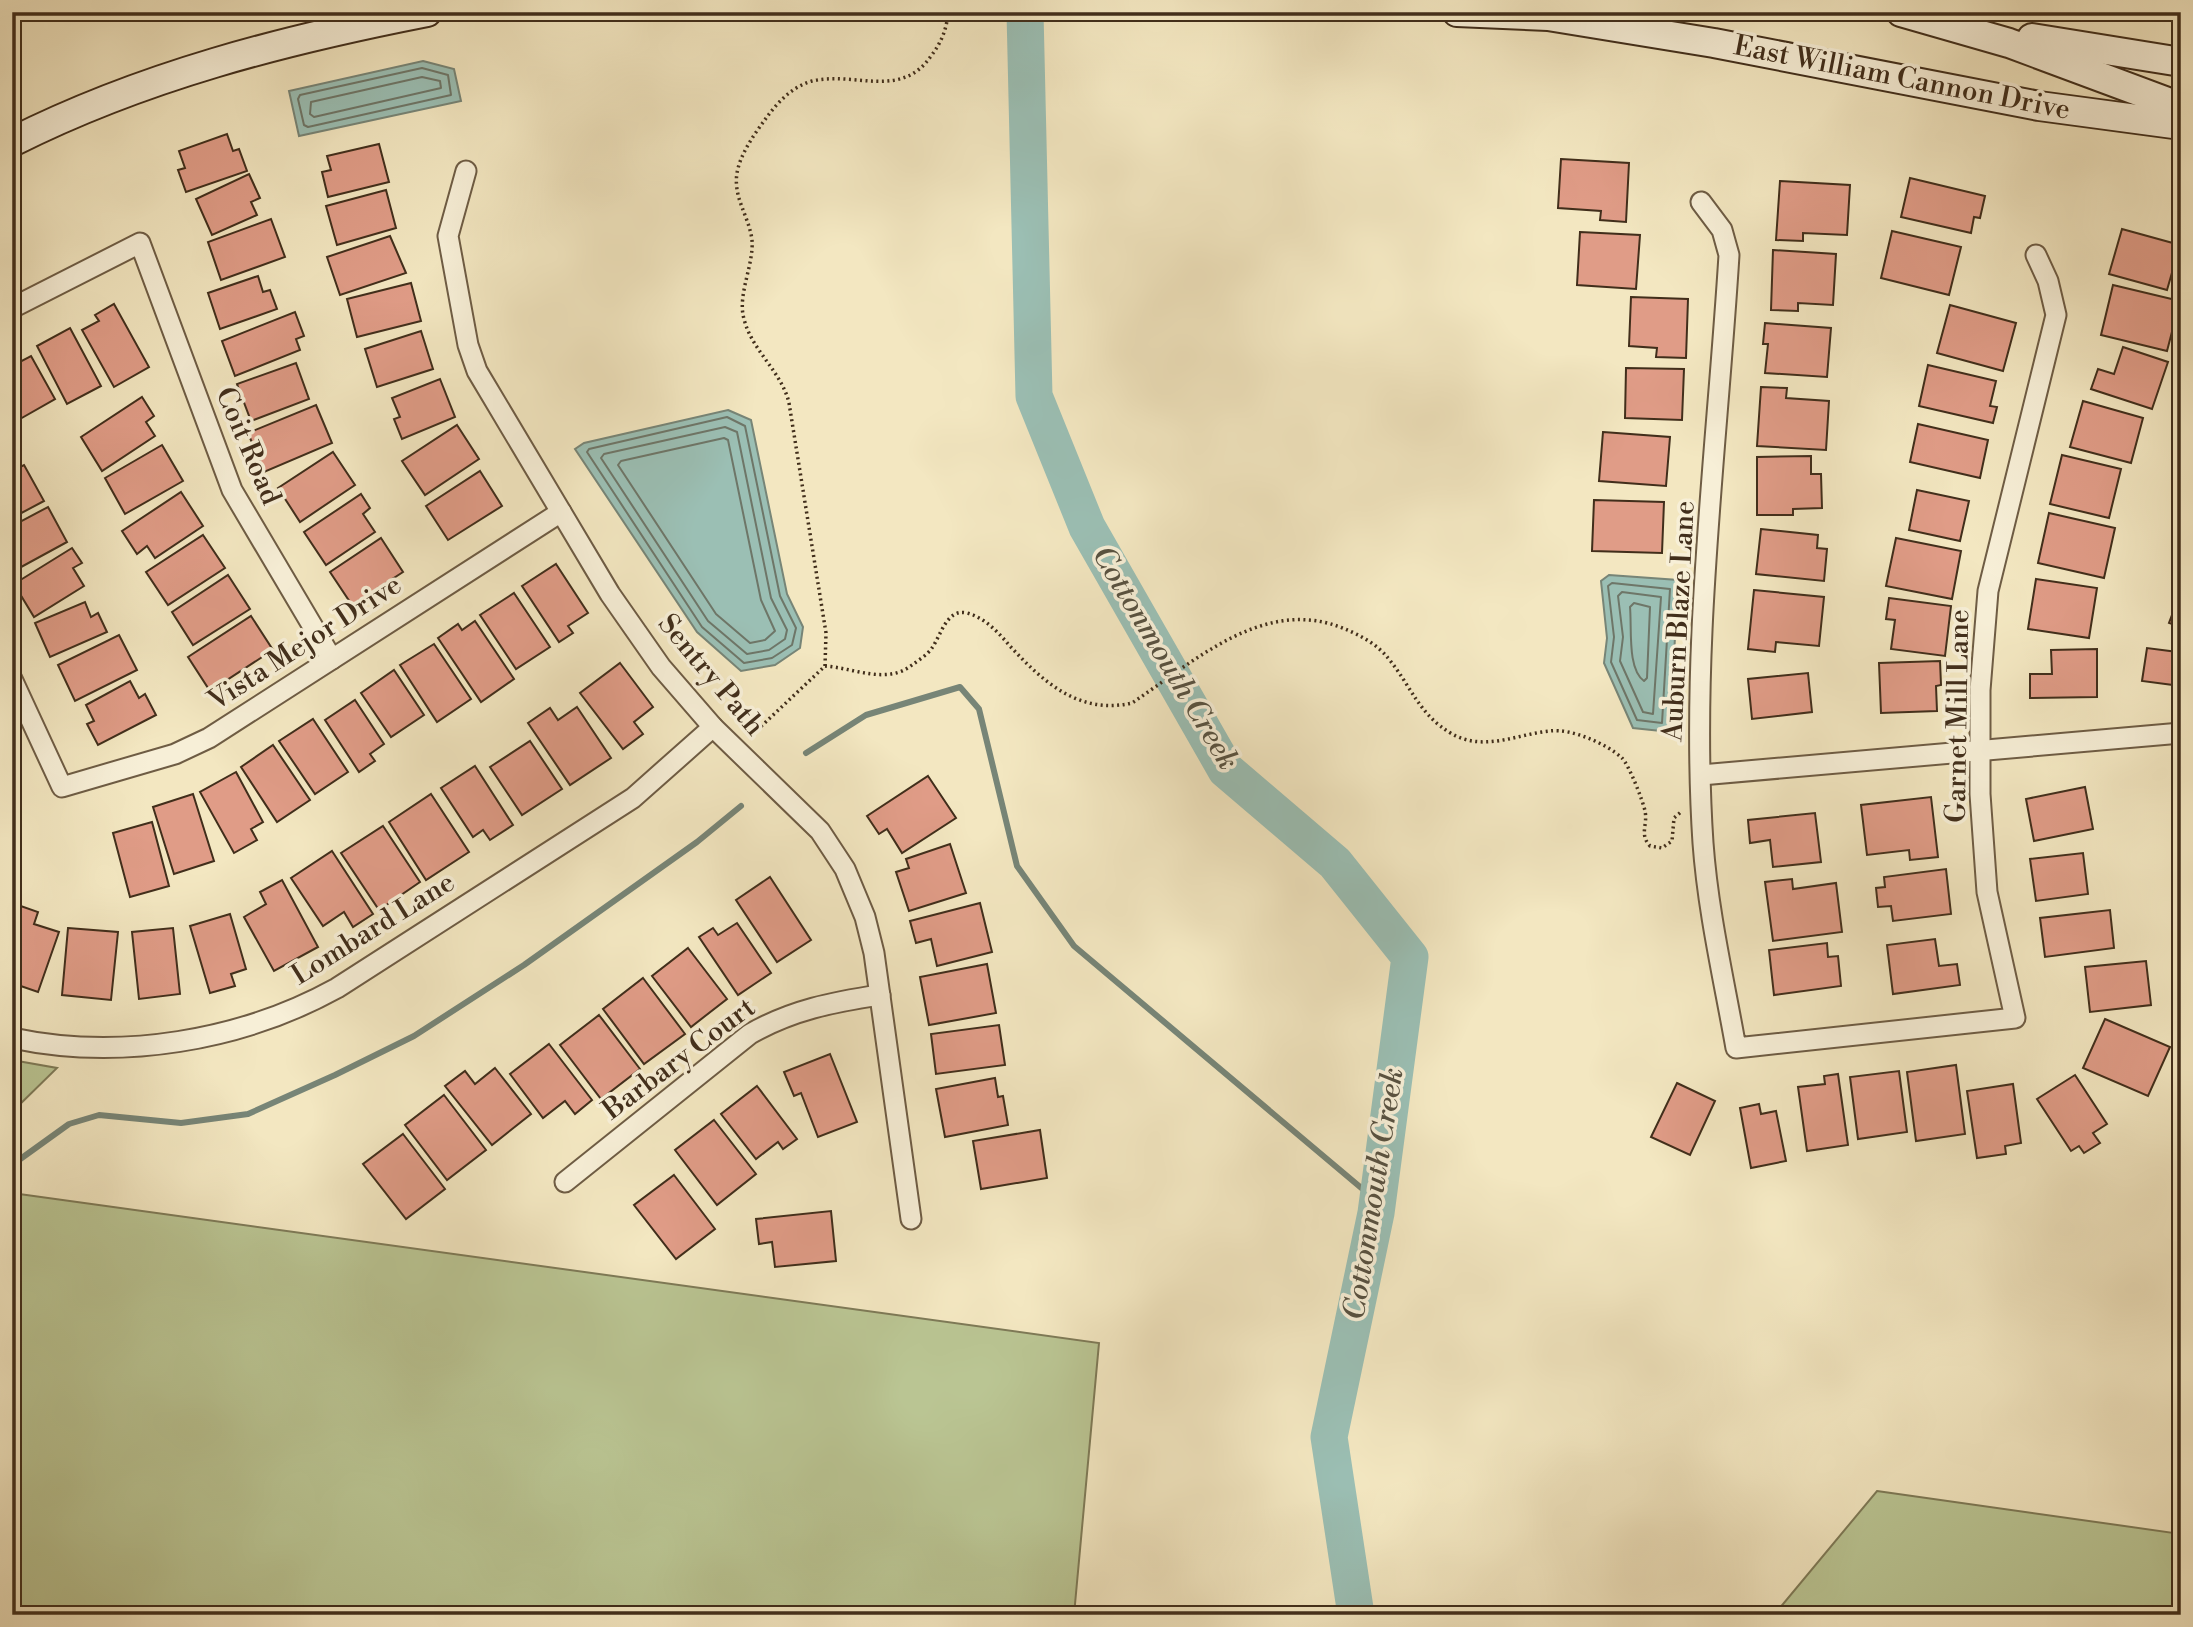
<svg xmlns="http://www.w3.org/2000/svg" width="2193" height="1627" viewBox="0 0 2193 1627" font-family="'Libre Bodoni',serif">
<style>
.green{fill:#bac593;stroke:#7e7a57;stroke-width:2}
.water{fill:#9bbfb4;stroke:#778577;stroke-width:2}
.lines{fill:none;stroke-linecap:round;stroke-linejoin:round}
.shore{stroke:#6e7668;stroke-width:2}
.stream{stroke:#778577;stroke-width:6}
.river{stroke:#9bbfb4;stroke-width:37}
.building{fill:#e09c87;stroke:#412e1b;stroke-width:2}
.street-casing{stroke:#6e5c44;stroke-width:23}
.secondary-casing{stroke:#412e1b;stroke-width:32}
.path{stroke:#412e1b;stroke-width:3.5;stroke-dasharray:2 3.5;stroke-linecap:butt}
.street{stroke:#f7efd7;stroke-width:19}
.secondary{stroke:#f7efd7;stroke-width:28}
.labels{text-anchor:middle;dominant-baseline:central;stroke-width:7;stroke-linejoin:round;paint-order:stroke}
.street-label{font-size:28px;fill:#412e1b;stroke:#f7efd7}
.water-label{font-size:30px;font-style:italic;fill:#585241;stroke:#f7efd7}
</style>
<rect width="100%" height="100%" fill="#f3e7c1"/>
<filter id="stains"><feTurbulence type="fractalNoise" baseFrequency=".00286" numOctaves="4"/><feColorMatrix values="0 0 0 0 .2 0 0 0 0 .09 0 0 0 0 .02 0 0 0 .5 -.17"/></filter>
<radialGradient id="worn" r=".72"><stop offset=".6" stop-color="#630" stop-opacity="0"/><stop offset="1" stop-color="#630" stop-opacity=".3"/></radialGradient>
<!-- green -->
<g class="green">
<path d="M12,1060l45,8 -45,44z"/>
<path d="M12,1193l1087,150 -25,272h-1062z"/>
<path d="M1877,1491l304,43v81h-407z"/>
</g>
<!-- water -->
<g class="water">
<path d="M423,61l31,8 7,32 -162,35 -10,-45z"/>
<path d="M728,410l23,10 36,174 16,33 -3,21 -25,17 -34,6 -44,-39 -122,-183 9,-6z"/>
<path d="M1609,575l69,5 -8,152 -37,-4 -29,-65 3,-25 -6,-57z"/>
</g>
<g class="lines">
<!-- shore -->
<g class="shore">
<path d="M422,68l26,7 3,20 -143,32 -4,-2 -6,-26 2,-4z"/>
<path d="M422,77l18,4 1,7 -127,29 -4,-3 1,-12z"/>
<path d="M727,417l18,9 35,170 16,32 -4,17 -20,13 -28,5 -42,-36 -115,-175 2,-3z"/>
<path d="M725,427l12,5 34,166 16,32 -2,9 -16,11 -22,4 -39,-33 -107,-163 3,-4z"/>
<path d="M724,438l4,2 33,160 14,31 -10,9 -15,3 -34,-29 -98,-149 3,-4z"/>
<path d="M1612,583l58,6 -8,134 -25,-3 -26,-58 3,-25 -6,-51z"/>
<path d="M1622,592l39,5 -8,117 -10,-2 -23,-51 3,-24 -5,-41z"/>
<path d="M1634,603l16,4 -3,71 -3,3c-17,-12 -12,-53 -14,-74z"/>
</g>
<!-- stream -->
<g class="stream">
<path d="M806,753l60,-38 94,-28 19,22 38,157 57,80 304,256"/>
<path d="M12,1165l57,-41 30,-9 82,8 67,-9 87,-39 79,-39 110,-71 173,-123 44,-36"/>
</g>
<!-- river -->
<path class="river" d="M1025,12l9,384 53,131 139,243 109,93 75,94 -34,256 -47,224 27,178"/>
</g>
<!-- building -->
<g class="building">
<path d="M227,134l6,17 6,-2 8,22 -61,21 -8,-22 7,-2 -6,-17z"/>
<path d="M379,144l10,38 -61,15 -6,-25 9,-2 -4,-14z"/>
<path d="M1561,159l68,4 -3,59 -26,-2 1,-9 -43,-3z"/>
<path d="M249,174l11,24 -9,4 6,13 -45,20 -16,-36z"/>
<path d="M1910,178l75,18 -5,22 -6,-1 -3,16 -70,-16z"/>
<path d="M1780,181l70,4 -3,50 -44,-2v8l-27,-1z"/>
<path d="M386,190l10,38 -59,17 -11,-39z"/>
<path d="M271,219l14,38 -64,23 -13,-38z"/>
<path d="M2122,229l58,16 -13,45 -58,-16z"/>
<path d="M1892,231l69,16 -12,48 -68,-17z"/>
<path d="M1580,232l60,3 -4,54 -59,-4z"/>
<path d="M390,236l16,37 -66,22 -13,-38z"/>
<path d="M1773,250l63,4 -3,51 -35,-2v8l-27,-1z"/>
<path d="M258,276l5,16 7,-2 7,19 -57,20 -12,-36z"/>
<path d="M411,283l10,38 -64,16 -10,-38z"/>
<path d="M2113,285l67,16 -13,50 -66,-16z"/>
<path d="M1631,297l57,2 -2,59 -30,-1 1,-9 -28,-2z"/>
<path d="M114,304l35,63 -35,20 -32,-57 17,-9 -4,-6z"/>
<path d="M1950,305l66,18 -13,48 -66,-18z"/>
<path d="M295,312l9,24 -8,3 4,11 -65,26 -13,-35z"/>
<path d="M1765,323l66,5 -4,49 -62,-4 3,-29h-5z"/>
<path d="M70,328l31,58 -34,18 -30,-58z"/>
<path d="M421,331l12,38 -56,18 -12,-38z"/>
<path d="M2123,347l45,15 -16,47 -61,-20 7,-20 16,5z"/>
<path d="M31,356l24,43 -35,20 -8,-13v-47l4,5z"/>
<path d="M296,363l13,36 -58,22 -14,-37z"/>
<path d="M1928,365l68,16 -6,25 7,1 -4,16 -74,-17z"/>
<path d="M1626,368l58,1 -2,51 -57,-2z"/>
<path d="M440,379l15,38 -53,22 -8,-20 6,-2 -8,-19z"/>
<path d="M1761,387l26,1 -1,10 43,3 -3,49 -69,-4z"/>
<path d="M142,397l12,19 -8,6 9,14 -53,35 -21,-34z"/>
<path d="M2083,401l60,17 -12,45 -61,-16z"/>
<path d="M316,405l16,38 -68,29 -16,-39z"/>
<path d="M1918,424l70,16 -8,38 -70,-16z"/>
<path d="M457,425l22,34 -54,36 -23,-34z"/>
<path d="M1603,432l67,5 -4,49 -67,-5z"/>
<path d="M162,445l21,36 -58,33 -20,-36z"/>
<path d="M333,452l22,33 -55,37 -22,-34z"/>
<path d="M2062,455l59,14 -12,49 -59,-14z"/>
<path d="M1811,456v18h10l1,34 -29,1v6h-36v-58z"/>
<path d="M24,465l20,36 -32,17v-47z"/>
<path d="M480,471l22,35 -54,34 -22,-34z"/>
<path d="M1917,490l52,11 -9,40 -51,-11z"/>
<path d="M181,492l22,34 -48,32 -8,-12 -10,8 -15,-23z"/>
<path d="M361,494l9,14 -7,6 12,18 -49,33 -22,-33z"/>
<path d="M1594,500l70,2 -2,51 -70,-2z"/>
<path d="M48,507l19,35 -55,30v-46z"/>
<path d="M2049,513l66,15 -11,50 -66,-15z"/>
<path d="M1761,529l57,6 -1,13 10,1 -3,32 -68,-7z"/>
<path d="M203,535l22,33 -57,37 -22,-33z"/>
<path d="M381,538l22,34 -51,33 -22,-33z"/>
<path d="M1896,538l65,13 -9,48 -66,-13z"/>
<path d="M72,548l10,15 -9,5 11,18 -50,31 -20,-33z"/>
<path d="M556,564l32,49 -20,13 5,7 -14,9 -37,-56z"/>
<path d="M228,575l22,34 -57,36 -21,-33z"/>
<path d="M2036,579l61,9 -8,50 -61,-9z"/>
<path d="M1754,590l70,7 -5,49 -43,-4 -1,10 -27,-3z"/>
<path d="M514,593l36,54 -34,22 -36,-54z"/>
<path d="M2180,594l1,1v32l-12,-4z"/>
<path d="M1889,598l62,8 -6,50 -54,-7 4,-29 -9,-1z"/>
<path d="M85,602l6,15 7,-4 9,19 -57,25 -15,-34z"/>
<path d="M251,616l22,34 -63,41 -22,-34z"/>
<path d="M475,621l39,58 -33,23 -43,-64 20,-14 4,6z"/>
<path d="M119,635l18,35 -62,31 -17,-36z"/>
<path d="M434,644l37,55 -34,23 -37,-57z"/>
<path d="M2178,644l3,42 -39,-5 5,-33 31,4z"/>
<path d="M2097,649v48l-67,1v-24h22l-1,-24z"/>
<path d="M1940,661l1,24 -5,1 1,25 -56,2 -2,-50z"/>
<path d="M620,663l33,44 -19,15 9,12 -20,15 -43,-56z"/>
<path d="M394,670l30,45 -33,22 -30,-44z"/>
<path d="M1808,673l4,39 -60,7 -4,-40z"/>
<path d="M130,681l9,17 6,-4 11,21 -58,30 -11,-21 7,-3 -8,-16z"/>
<path d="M355,700l29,44 -14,10 5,7 -16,11 -34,-52z"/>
<path d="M577,707l34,51 -41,27 -42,-62 22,-15 8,12z"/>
<path d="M313,719l35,53 -33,22 -36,-53z"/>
<path d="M530,741l32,48 -40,26 -32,-48z"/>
<path d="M273,745l37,55 -33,22 -36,-55z"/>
<path d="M475,766l38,59 -23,15 -7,-10 -10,7 -32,-49z"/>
<path d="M236,772l27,50 -12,7 6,11 -23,13 -34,-61z"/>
<path d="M928,776l28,42 -54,35 -15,-24 -8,5 -12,-18z"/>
<path d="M2085,787l8,42 -59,12 -8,-42z"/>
<path d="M193,794l21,67 -40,13 -21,-67z"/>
<path d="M431,794l38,58 -43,28 -37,-58z"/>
<path d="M1931,797l7,60 -28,3 -1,-10 -42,5 -6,-50z"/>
<path d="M1815,813l6,49 -48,5 -3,-27 -20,3 -2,-23z"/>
<path d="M152,822l17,64 -39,11 -17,-64z"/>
<path d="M383,826l37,56 -41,28 -38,-57z"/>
<path d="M950,844l16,49 -57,18 -13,-39 13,-4 -3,-9z"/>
<path d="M332,851l41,63 -20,13 -9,-15 -21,14 -32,-48z"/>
<path d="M2083,853l5,41 -52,7 -6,-42z"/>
<path d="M1946,869l5,45 -58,7 -2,-15 -13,1 -2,-19 9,-1 -1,-10z"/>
<path d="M770,877l41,63 -34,22 -41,-62z"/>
<path d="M1792,879l1,10 43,-6 6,49 -69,9 -8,-59z"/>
<path d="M282,880l36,67 -44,24 -30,-54 22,-13 -6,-12z"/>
<path d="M980,903l12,49 -55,14 -6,-27 -15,4 -6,-22z"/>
<path d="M15,904l23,8 -4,12 25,8 -21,60 -26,-9v-71z"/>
<path d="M2110,910l4,38 -69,9 -5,-39z"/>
<path d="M230,914l16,55 -15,5 4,12 -25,7 -20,-67z"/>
<path d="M737,923l34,50 -33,22 -39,-58 14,-9 5,7z"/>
<path d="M68,928l50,4 -7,68 -49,-5z"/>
<path d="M173,928l7,66 -41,5 -7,-67z"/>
<path d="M1935,939l4,27 18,-2 3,21 -67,9 -6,-49z"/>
<path d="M1827,943l1,14 10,-1 3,30 -67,9 -5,-45z"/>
<path d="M688,948l39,51 -36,28 -39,-51z"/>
<path d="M2146,961l5,44 -61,7 -5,-45z"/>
<path d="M987,964l9,49 -67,12 -9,-48z"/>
<path d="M643,978l42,56 -41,30 -41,-55z"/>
<path d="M599,1015l41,54 -39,30 -41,-54z"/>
<path d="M2105,1019l65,28 -22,49 -65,-28z"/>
<path d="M999,1025l6,40 -69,9 -5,-40z"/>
<path d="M549,1044l43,56 -17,14 -10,-13 -22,17 -33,-44z"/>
<path d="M830,1054l27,68 -39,15 -17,-44 -7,3 -10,-24z"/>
<path d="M1956,1065l9,69 -49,7 -9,-69z"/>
<path d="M495,1068l36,46 -39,31 -47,-59 20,-15 10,13z"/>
<path d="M1899,1071l8,61 -49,7 -8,-62z"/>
<path d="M1838,1074l10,71 -41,6 -9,-64 27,-3 -1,-8z"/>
<path d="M2075,1075l32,49 -14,9 7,10 -16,10 -5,-7 -8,5 -34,-52z"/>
<path d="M995,1078l3,19 5,-1 5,29 -63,12 -9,-48z"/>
<path d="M1677,1083l38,18 -25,54 -39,-18z"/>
<path d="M2013,1084l8,59 -16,3 1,8 -29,4 -10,-67z"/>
<path d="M757,1086l40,53 -14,10 -5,-7 -22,17 -35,-45z"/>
<path d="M444,1095l42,55 -39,30 -42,-55z"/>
<path d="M1759,1104l2,10 15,-3 10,50 -35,7 -11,-60z"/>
<path d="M714,1120l42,54 -39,31 -42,-55z"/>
<path d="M1040,1130l7,48 -66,11 -8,-48z"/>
<path d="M403,1134l42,55 -39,30 -43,-55z"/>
<path d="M674,1175l41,54 -39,30 -42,-54z"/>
<path d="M831,1211l5,50 -61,6 -3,-25 -13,2 -3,-25z"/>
</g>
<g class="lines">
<defs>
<g id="street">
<path d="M466,171l-18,65 20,109 9,26 133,223 51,73 52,60 107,104 25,38 20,48 9,36 37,266"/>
<path d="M1701,202l21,28 7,25c-12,195 -39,393 -26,588 5,69 21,137 33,205l279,-30 -28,-126 -7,-98v-104l8,-99 68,-276 -8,-34 -12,-26"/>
<path d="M12,308l128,-65 92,247 100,169"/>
<path d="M12,679l50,108 113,-33 34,-16 352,-226"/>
<path d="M1701,775l480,-42"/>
<path d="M12,1038c108,23 229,3 325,-50l296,-190 80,-71"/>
<path d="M565,1182l185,-148c42,-24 83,-32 130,-39"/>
</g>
<g id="secondary">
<path d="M1457,12l91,4 166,27 325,63 142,19"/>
<path d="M1901,12l108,31 172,64"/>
<path d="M2032,38l149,24"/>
<path d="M12,142c131,-66 272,-102 415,-130"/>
</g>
</defs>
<!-- street casing -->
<use href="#street" class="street-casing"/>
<!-- secondary casing -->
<use href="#secondary" class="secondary-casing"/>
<!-- path -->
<g class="path">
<path d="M825,666l1,-33 -37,-230c-7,-31 -37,-52 -45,-84 -7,-24 10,-54 8,-79 -3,-24 -19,-42 -15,-67 3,-18 16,-37 27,-52 12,-17 27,-34 48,-40 43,-10 89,19 119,-25 10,-13 16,-27 17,-44"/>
<path d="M753,734l72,-68c29,2 62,19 87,-1 7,-5 16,-11 20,-17 9,-13 15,-40 35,-35 18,5 31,19 42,32 34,37 70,70 123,58 63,-42 133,-108 213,-74 15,6 33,16 43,29 24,29 30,56 64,76 33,18 65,0 98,-3 21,-3 57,13 72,27 7,7 21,43 23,53 3,14 -6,23 5,35l12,2 10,-7 2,-23 8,-7"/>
</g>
<!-- street -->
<use href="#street" class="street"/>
<!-- secondary -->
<use href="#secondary" class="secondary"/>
</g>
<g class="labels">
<!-- street labels -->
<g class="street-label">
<text transform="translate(1902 78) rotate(11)">East William Cannon Drive</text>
<text transform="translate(248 446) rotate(67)">Coit Road</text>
<text transform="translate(1679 621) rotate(-87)">Auburn Blaze Lane</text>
<text transform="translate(305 643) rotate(-33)">Vista Mejor Drive</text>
<text transform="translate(711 675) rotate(50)">Sentry Path</text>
<text transform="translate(1958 716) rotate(-89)">Garnet Mill Lane</text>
<text transform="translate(373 929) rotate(-32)">Lombard Lane</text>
<text transform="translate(679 1059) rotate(-37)">Barbary Court</text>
</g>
<!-- water labels -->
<g class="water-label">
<text transform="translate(1165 658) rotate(59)">Cottonmouth Creek</text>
<text transform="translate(1374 1194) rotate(-81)">Cottonmouth Creek</text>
</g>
</g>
<!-- margin -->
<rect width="2193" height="1627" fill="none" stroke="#f3e7c1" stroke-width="42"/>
<rect x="14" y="14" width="2165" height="1599" fill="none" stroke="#412e1b" stroke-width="3.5"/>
<rect x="21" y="21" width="2151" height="1585" fill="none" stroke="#412e1b" stroke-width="2"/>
<rect width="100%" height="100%" filter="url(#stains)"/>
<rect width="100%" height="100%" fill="url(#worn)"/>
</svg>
